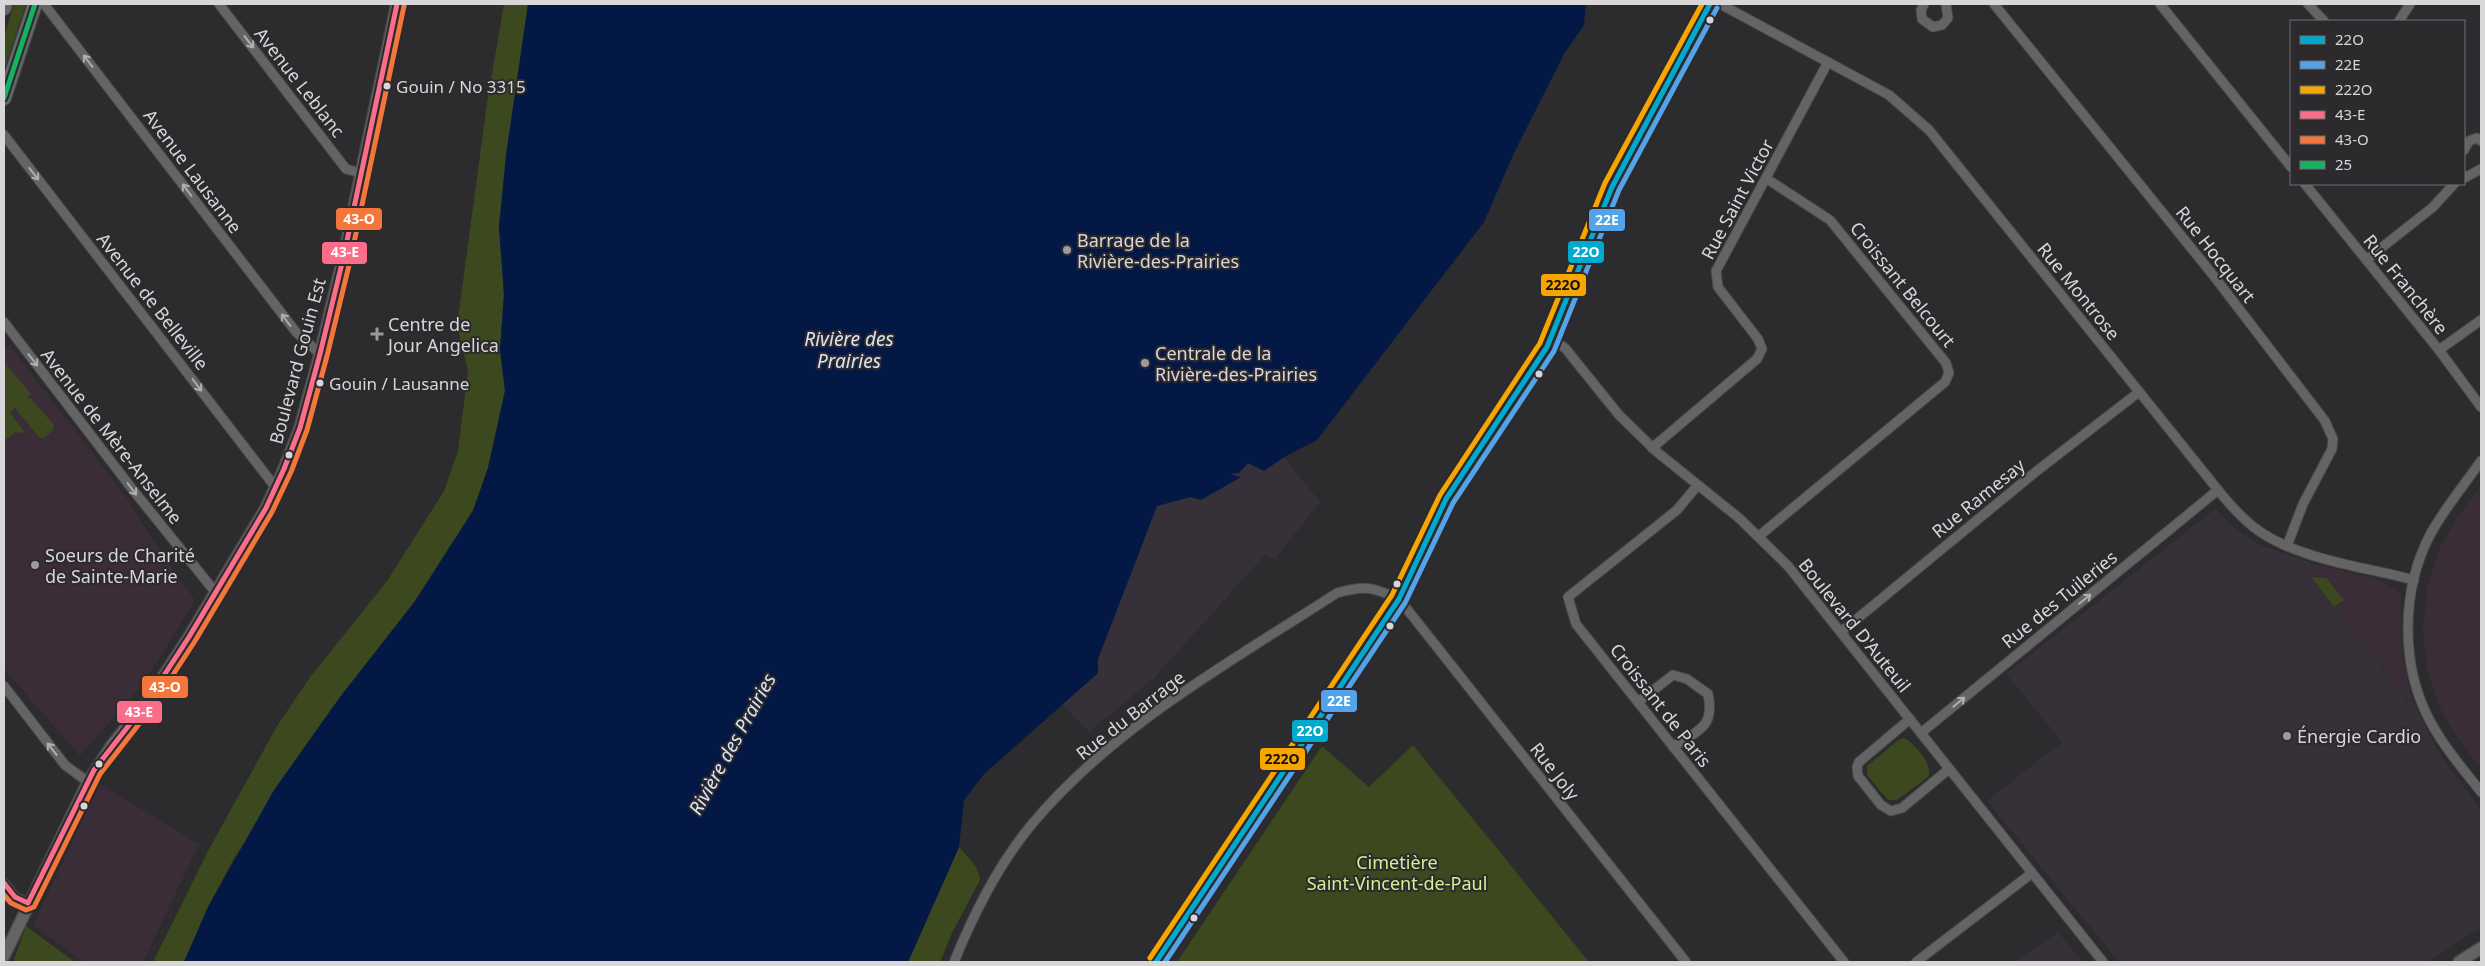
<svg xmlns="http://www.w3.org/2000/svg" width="2485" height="966" viewBox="0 0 2485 966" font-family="'Noto Sans',sans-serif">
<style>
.built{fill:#363039}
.education{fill:#3b2d37}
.green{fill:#3c481d}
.water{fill:#041845}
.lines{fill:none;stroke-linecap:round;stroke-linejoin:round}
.minor-casing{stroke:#484649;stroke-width:11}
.tertiary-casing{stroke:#484649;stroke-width:14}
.primary-casing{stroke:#484649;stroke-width:16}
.minor{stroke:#656465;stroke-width:9}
.tertiary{stroke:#656465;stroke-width:11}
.primary{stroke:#616868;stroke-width:14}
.bus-1-casing{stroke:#2d2a2e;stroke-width:9}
.bus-2-casing{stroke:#2d2a2e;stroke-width:9}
.bus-3-casing{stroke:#2d2a2e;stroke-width:9}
.bus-4-casing{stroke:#2d2a2e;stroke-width:9}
.bus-5-casing{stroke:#2d2a2e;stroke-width:9}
.bus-6-casing{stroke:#2d2a2e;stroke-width:9}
.bus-1{stroke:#00a9ce;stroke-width:5}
.bus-2{stroke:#53a3e8;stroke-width:5}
.bus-3{stroke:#f7a600;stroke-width:5}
.bus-4{stroke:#fb6d88;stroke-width:5}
.bus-5{stroke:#f5763a;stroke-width:5}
.bus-6{stroke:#13b361;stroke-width:5}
.oneway{stroke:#b0aeb0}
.bus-dot{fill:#d8d6d9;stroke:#2d2a2e;stroke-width:2}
.poi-dot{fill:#9c9a9d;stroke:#2d2a2e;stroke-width:2}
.labels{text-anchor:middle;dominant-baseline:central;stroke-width:4;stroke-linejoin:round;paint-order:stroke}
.bus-label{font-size:17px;fill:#d8d6d9;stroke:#2d2a2e;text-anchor:start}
.street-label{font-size:18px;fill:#d8d6d9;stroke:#2d2a2e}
.poi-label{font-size:18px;fill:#d8d6d9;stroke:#2d2a2e;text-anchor:start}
.park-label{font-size:18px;fill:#d2f18f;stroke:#2d2a2e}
.water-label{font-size:19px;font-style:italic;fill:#d9e4f4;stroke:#2d2a2e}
.line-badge{stroke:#2d2a2e;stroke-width:2}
.badge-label{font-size:14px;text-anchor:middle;font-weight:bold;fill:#fff}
.pale-badge-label{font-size:14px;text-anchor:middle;font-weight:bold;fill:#111}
</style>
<rect width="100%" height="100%" fill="#2c2b2d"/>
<!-- built -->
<g class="built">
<path d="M1284,457l36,45 -45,57 -10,-4 -111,123 -65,54 -27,-28 36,-31v-14l59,-153 33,-9 58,-34 16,8z"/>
<path d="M2215,509l18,18 25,17 57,20 -6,11 99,127 4,-2 26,51 43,59v118l-55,34h-307l-132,-161 75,-59 -56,-68z"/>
<path d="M2058,932l25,30h-69z"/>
</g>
<!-- education -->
<g class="education">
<path d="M9,345l115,149 37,59 34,47 -49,80 -66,76 -76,-87v-320z"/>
<path d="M2481,486v283l-27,-36 -15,-27 -12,-37 -4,-40 4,-41 12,-38 17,-31z"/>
<path d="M2315,564l59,14 27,15 1,61 10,46 -3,2 -101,-128z"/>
<path d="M100,784l99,60 -56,118h-60l-50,-37z"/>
</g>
<!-- green -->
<g class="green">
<path d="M14,4h12l-22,66v-34z"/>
<path d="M504,4h24l-29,222 5,68 -4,56 5,41 -17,77 -15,42 -58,91 -181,257 -26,49 -24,55h-31l56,-113 68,-123 34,-50 76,-95 57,-90 14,-40 10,-80 -11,-45 30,-223z"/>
<path d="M4,362l27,32 -4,4 4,1 23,26 -1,5 -9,8h-4l-23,-27 -1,-4 -6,6 15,20 -10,-1 -11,9z"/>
<path d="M2311,577l15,1 18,22 -10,7z"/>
<path d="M1904,738c11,5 30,28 24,39l-31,23h-9l-21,-25v-9l31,-26z"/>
<path d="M1413,745l176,217h-412l145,-216 47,41z"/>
<path d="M959,847c9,10 20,19 21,33l-28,53 -12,29h-32z"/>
<path d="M26,926l49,36h-62z"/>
</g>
<!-- water -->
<path class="water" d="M528,4h1058l-2,21 -20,29 -50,99 -30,69 -167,218 -33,17 -20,14 -16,-8 -9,10 -9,1 11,3 -40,23 -11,-3 -33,9 -59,153v14l-114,101 -20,26 -5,47 -51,115h-724l24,-55 66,-117 66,-93 75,-96 58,-90 15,-43 17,-77 -5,-41 4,-56 -5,-68 7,-71z"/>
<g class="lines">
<defs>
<g id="minor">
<path d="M44,4l252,328 24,22"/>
<path d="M219,4l127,165 15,4"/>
<path d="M1720,4l169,91 40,35 289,360c12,15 25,30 41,41 42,29 106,36 155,49"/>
<path d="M1924,4l-3,6 1,9 11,8 9,-2 6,-7 -2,-14"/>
<path d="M1994,4l219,271 112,146 8,18 -1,10 -29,55 -16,42"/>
<path d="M2160,4l131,163"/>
<path d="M2308,4l16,17"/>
<path d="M2399,21l11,-17"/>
<path d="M4,135l272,353"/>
<path d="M2464,150l5,-9 8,-3 4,3"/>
<path d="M2464,178l17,-9"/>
<path d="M2305,184l134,166 42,57"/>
<path d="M2366,260l67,-53 21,-23"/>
<path d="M4,322l129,168 83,103"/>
<path d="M1551,339l14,9 54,67 38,37 82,66 49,48 315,396"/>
<path d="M2439,350l42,-30"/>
<path d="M1652,448l105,-89 5,-10 -4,-10 -40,-52 -2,-16 112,-209"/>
<path d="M2481,461c-17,24 -36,47 -50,72 -30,56 -31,132 -1,188 14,26 33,48 51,71"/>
<path d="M1697,486l-20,24 -109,87 8,27 268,338"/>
<path d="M1759,536l186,-154 4,-9 -3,-10 -116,-143 -63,-41"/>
<path d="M1841,632l192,-158 106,-82"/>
<path d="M4,686l61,79 23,17"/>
<path d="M1638,702l35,-27 14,4 21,15c7,34 -10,36 -35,53"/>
<path d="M1910,719l-51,43 -2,5 1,9 23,29 10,6 11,-3 47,-39"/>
<path d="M1921,733l297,-243"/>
<path d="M4,883l11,14 13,6"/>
<path d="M954,962c20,-49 44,-97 78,-138 82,-98 198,-162 305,-231 28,-8 36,-6 62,6l287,363"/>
<path d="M1916,962l116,-89"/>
</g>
<g id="tertiary">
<path d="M4,956l84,-174 24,-37 32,-39 45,-69 77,-129 18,-39 16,-41 20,-74 24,-99 53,-251"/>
<path d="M1156,962l243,-363 47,-100 101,-152 65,-160 98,-183"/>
<path d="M2459,962l22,-14"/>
</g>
<g id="primary">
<path d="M4,8l1,-4"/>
<path d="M4,98l31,-94"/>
</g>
</defs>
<!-- minor casing -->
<use href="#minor" class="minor-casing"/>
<!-- tertiary casing -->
<use href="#tertiary" class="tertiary-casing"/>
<!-- primary casing -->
<use href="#primary" class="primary-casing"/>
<!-- minor -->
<use href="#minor" class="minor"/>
<!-- tertiary -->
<use href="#tertiary" class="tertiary"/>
<!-- primary -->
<use href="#primary" class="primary"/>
<defs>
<path id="bus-1" d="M1156,962l243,-363 47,-100 101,-152 65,-160 98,-183"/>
<path id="bus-2" d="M1165,962l240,-359 48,-100 101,-152 65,-161 98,-182"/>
<path id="bus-3" d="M1150,958l242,-363 48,-100 100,-152 65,-160 97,-179"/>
<path id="bus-4" d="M4,883l11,14 13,6 66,-133 50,-64 45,-69 77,-129 18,-39 16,-41 20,-74 24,-99 53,-251"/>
<path id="bus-5" d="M4,895l7,8 15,7 8,-3 66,-133 50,-64 45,-69 77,-129 19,-40 16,-42 20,-74 24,-99 53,-251"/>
<path id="bus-6" d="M4,98l31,-94"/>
</defs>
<!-- bus-1 casing -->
<use href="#bus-1" class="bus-1-casing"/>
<!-- bus-2 casing -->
<use href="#bus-2" class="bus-2-casing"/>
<!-- bus-3 casing -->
<use href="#bus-3" class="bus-3-casing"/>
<!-- bus-4 casing -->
<use href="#bus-4" class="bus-4-casing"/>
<!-- bus-5 casing -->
<use href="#bus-5" class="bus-5-casing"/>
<!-- bus-6 casing -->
<use href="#bus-6" class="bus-6-casing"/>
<!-- bus-1 -->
<use href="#bus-1" class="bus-1"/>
<!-- bus-2 -->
<use href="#bus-2" class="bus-2"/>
<!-- bus-3 -->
<use href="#bus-3" class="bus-3"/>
<!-- bus-4 -->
<use href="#bus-4" class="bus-4"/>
<!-- bus-5 -->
<use href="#bus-5" class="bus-5"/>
<!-- bus-6 -->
<use href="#bus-6" class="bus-6"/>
</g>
<!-- one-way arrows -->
<defs><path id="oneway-shaft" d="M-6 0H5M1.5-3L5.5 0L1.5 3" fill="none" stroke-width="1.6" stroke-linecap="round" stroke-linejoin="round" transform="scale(1.25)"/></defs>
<g class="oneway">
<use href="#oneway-shaft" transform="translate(249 42) rotate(52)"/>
<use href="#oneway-shaft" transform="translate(88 61) rotate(-127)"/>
<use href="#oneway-shaft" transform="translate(34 174) rotate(52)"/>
<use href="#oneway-shaft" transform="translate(187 190) rotate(-127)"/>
<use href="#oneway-shaft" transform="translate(286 320) rotate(-127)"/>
<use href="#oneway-shaft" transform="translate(33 360) rotate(52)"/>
<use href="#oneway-shaft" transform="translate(197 385) rotate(53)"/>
<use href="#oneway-shaft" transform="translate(132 489) rotate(53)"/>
<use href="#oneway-shaft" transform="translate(2085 599) rotate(-39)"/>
<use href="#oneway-shaft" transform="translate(1959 702) rotate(-39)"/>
<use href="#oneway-shaft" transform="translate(52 749) rotate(-128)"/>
</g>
<!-- markers -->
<g class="bus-dot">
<circle cx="1710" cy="20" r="4.5"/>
<circle cx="387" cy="86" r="4.5"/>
<circle cx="1539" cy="374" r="4.5"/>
<circle cx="320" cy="383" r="4.5"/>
<circle cx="289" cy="455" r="4.5"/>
<circle cx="1397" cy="584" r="4.5"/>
<circle cx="1390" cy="626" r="4.5"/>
<circle cx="99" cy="764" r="4.5"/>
<circle cx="84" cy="806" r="4.5"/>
<circle cx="1194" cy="918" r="4.5"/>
</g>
<g class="poi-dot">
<circle cx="1067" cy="250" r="5"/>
<path d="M374.5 326.5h5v5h5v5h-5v5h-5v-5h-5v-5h5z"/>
<circle cx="1145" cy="363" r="5"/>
<circle cx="35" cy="565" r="5"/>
<circle cx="2287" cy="736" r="5"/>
</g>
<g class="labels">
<!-- bus labels -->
<g class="bus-label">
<text x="396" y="86">Gouin / No 3315</text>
<text x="329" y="383">Gouin / Lausanne</text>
</g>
<!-- street labels -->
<g class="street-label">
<text transform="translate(300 82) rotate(52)">Avenue Leblanc</text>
<text transform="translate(193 171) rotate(53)">Avenue Lausanne</text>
<text transform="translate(1737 199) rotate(-62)">Rue Saint Victor</text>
<text transform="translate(2216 254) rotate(52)">Rue Hocquart</text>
<text transform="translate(1903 284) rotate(51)">Croissant Belcourt</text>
<text transform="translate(2406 284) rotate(51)">Rue Franchère</text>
<text transform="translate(2079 291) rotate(51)">Rue Montrose</text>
<text transform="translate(153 301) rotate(52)">Avenue de Belleville</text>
<text transform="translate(297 361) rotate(-75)">Boulevard Gouin Est</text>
<text transform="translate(112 436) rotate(52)">Avenue de Mère-Anselme</text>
<text transform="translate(1978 498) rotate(-39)">Rue Ramesay</text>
<text transform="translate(2059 599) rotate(-39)">Rue des Tuileries</text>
<text transform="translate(1855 625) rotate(51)">Boulevard D'Auteuil</text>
<text transform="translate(1661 705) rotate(52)">Croissant de Paris</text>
<text transform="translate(1130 715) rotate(-38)">Rue du Barrage</text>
<text transform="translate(1555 771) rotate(52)">Rue Joly</text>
</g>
<!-- poi labels -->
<g class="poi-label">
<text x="1077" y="240">Barrage de la<tspan x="1077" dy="21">Rivière-des-Prairies</tspan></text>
<text x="388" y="324">Centre de<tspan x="388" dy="21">Jour Angelica</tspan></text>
<text x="1155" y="353">Centrale de la<tspan x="1155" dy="21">Rivière-des-Prairies</tspan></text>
<text x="45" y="555">Soeurs de Charité<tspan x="45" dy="21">de Sainte-Marie</tspan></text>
<text x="2297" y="736">Énergie Cardio</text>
</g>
<!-- park labels -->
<g class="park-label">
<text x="1397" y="862">Cimetière<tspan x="1397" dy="21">Saint-Vincent-de-Paul</tspan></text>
</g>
<!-- water labels -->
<g class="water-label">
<text x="849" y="339">Rivière des<tspan x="849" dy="22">Prairies</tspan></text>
<text transform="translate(732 744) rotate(-61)">Rivière des Prairies</text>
</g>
</g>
<g class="line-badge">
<rect x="335" y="207" width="48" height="24" rx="5" fill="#f5763a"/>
<rect x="1588" y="208" width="38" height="24" rx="5" fill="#53a3e8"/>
<rect x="1567" y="240" width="38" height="24" rx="5" fill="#00a9ce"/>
<rect x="321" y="241" width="47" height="24" rx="5" fill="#fb6d88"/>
<rect x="1540" y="273" width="47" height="24" rx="5" fill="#f7a600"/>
<rect x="141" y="675" width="48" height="24" rx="5" fill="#f5763a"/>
<rect x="1320" y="689" width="38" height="24" rx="5" fill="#53a3e8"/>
<rect x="116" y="700" width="47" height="24" rx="5" fill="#fb6d88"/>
<rect x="1291" y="719" width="38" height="24" rx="5" fill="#00a9ce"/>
<rect x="1259" y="747" width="47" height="24" rx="5" fill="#f7a600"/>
</g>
<g class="badge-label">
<text x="359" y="224">43-O</text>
<text x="1607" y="225">22E</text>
<text x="1586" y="257">22O</text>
<text x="345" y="257">43-E</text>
<text x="165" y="692">43-O</text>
<text x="1339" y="706">22E</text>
<text x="139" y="717">43-E</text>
<text x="1310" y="736">22O</text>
</g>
<g class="pale-badge-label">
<text x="1563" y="290">222O</text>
<text x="1282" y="764">222O</text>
</g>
<!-- border -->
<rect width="2485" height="966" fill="none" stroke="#d8d6d9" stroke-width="10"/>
<!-- legend -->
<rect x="2290" y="20" width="175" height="165" fill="#2d2a2e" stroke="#716f72"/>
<rect x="2300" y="36" width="25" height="8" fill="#00a9ce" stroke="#716f72"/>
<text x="2335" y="45" font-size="15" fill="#d8d6d9">22O</text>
<rect x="2300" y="61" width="25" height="8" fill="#53a3e8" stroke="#716f72"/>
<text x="2335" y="70" font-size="15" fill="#d8d6d9">22E</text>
<rect x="2300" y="86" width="25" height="8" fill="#f7a600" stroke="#716f72"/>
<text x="2335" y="95" font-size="15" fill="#d8d6d9">222O</text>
<rect x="2300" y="111" width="25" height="8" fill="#fb6d88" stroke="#716f72"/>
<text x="2335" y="120" font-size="15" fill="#d8d6d9">43-E</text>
<rect x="2300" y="136" width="25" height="8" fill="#f5763a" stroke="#716f72"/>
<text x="2335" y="145" font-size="15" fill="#d8d6d9">43-O</text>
<rect x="2300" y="161" width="25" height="8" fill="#13b361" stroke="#716f72"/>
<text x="2335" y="170" font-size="15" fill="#d8d6d9">25</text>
</svg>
